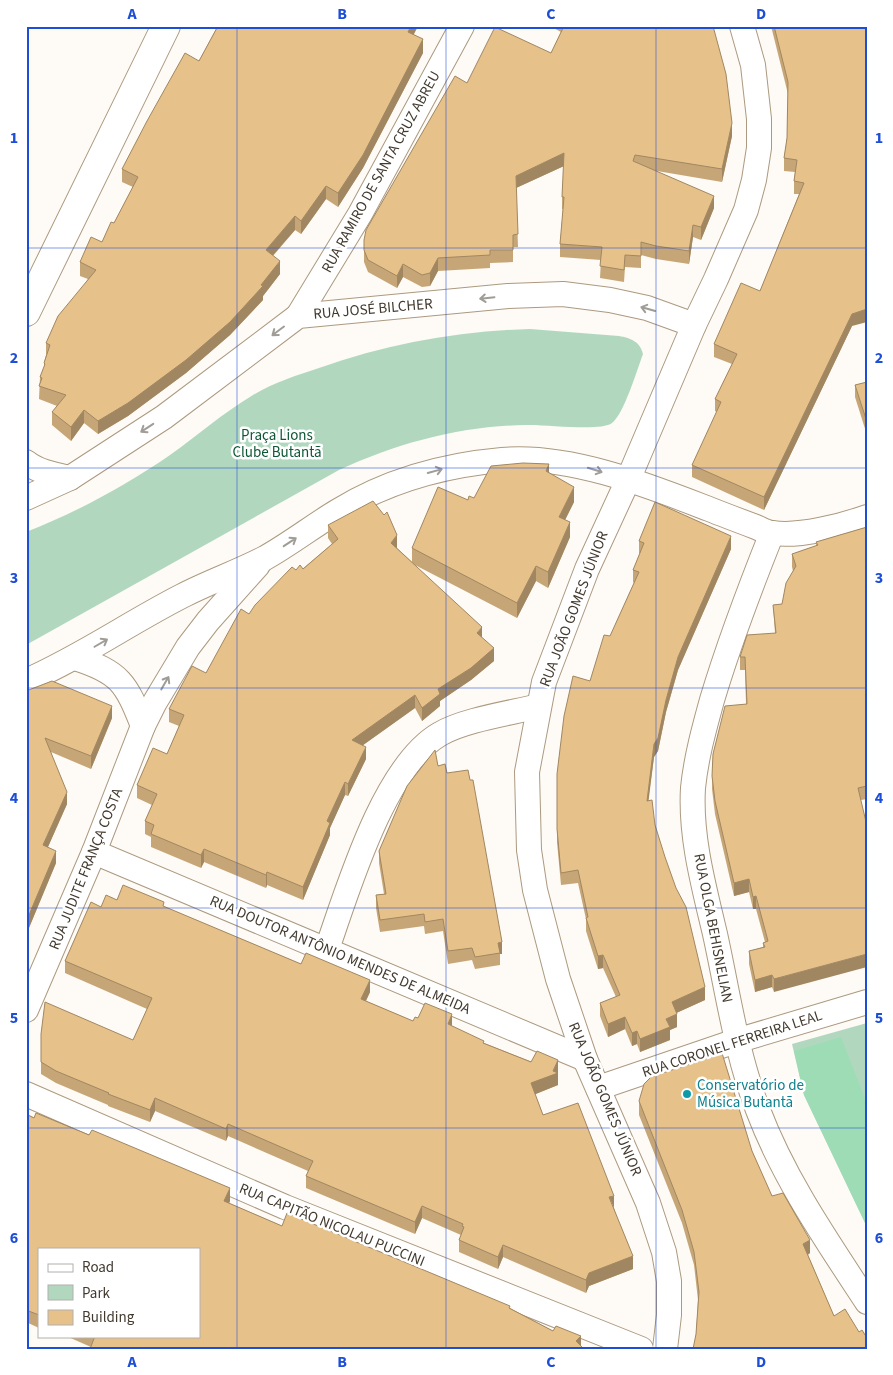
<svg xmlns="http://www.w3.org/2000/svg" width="893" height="1375" viewBox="0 0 893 1375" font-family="'Source Sans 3',sans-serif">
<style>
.green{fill:#b1d8bf}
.forest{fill:#9edcb5}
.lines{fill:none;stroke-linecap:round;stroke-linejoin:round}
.minor-casing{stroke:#ac9a80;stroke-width:26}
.secondary-casing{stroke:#ac9a80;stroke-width:30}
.minor{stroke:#fff;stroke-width:24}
.secondary{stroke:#fff;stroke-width:28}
.wall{fill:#c6a677}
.shaded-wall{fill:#a18761}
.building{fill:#e6c18a;stroke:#a18761}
.oneway{stroke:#a09c97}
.grid{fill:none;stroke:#1d4ed8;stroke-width:1;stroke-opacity:0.55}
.culture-dot{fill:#0f9aa8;stroke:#fff;stroke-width:2}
.labels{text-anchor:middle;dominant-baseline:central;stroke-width:5;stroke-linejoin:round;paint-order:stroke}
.street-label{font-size:15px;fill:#423a2f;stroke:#fff}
.park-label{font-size:15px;fill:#0e5734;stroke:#fff}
.culture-label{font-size:15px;fill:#0d838f;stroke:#fff;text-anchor:start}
.neatline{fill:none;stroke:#1d4ed8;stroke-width:2}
.grid-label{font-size:16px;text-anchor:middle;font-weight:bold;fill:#1d4ed8}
</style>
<rect width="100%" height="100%" fill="#fefaf5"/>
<!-- green -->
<g class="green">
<path d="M530,329l89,7c11,2 21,5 24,18 -6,16 -19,60 -31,69 -12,9 -67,1 -86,2 -66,1 -128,18 -187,45l-313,175v-113c51,-20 99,-46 144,-77 28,-20 53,-42 83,-60 20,-12 44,-20 66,-27 68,-24 139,-37 211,-39z"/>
<path d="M867,1023v204l-63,-132 -12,-51z"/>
</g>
<!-- forest -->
<path class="forest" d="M841,1037l26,67v123l-63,-132 -10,-44z"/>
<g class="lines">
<defs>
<g id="minor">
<path d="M298,316l62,-102 102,-188"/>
<path d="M26,462c12,10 30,13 44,16"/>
<path d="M26,498l44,-20 94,-61 134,-101 210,-20 55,-2 47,6 37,8 47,17"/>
<path d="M772,533c-22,55 -43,110 -60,167 -8,29 -16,58 -19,88 -3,49 11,99 22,146 13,59 21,119 43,176 26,69 69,131 109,192"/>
<path d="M75,658c45,14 51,25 68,68"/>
<path d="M26,681c55,-24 103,-58 156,-85 27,-14 56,-24 83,-38 25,-14 48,-32 73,-47 49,-30 107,-46 164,-51 67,-6 145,25 207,49 15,6 31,12 47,18 5,2 11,6 17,6 26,4 69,-7 94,-16"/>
<path d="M94,852l491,207"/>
<path d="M327,949c21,-60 57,-183 113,-215 23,-14 71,-21 99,-28"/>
<path d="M26,1010l68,-158 49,-126 12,-24 33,-55 20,-26 50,-56"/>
<path d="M598,1088l138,-47 131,-39"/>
<path d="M26,1094l259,113 356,142"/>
<path d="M665,1349l4,-34v-34l-5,-29 -16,-49 -63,-144 -27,-80 -23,-89 -6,-40 -2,-78 17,-90 43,-113 41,-89 66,-155 22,-46 30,-69 8,-30 5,-32v-29l-6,-54 -11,-39"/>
</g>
<path id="secondary" d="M26,312l140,-286"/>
</defs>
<!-- minor casing -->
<use href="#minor" class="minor-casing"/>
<!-- secondary casing -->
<use href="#secondary" class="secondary-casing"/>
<!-- minor -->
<use href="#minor" class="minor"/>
<!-- secondary -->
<use href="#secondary" class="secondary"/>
</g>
<!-- wall -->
<g class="wall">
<path d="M216,26h202l-4,8 9,19 -60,115 -25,39 -12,-8 -25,35 -6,-4 -22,26 7,18 -17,22v4l-33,35 -44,38 -58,43 -30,18 -14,-11 -13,18 -19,-16v-13l5,-6 -18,-7 1,-22 4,-9v-5l2,-8v-12l42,-64 -8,-3v-14l22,-20 12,-19 19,-36 -11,-5v-13l77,-108 17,-32z"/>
<path d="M550,26h163l19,110 -10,46 -65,-11 57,37 -13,32 -8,-3 -4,27 -33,-5 -15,-4v13l-16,-1 -1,15 -24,-4 1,-18 -41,-3v-13l3,-35h-1v-12l2,-31 -48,22 2,59h-5v15l-23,1v5l-52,3 -8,15 -8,1 -19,-10 -6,11 -29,-16 -4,-10v-22l103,-157 84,-30 10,-21z"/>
<path d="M771,26h96l-15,300 -88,184 -72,-33v-12l25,-53 -2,-1v-12l17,-35 -18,-7v-13l46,-53 39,-97h-5v-13l1,-9 -11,-1v-13l3,-20 1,-44z"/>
<path d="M867,382v53l-12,-38v-12z"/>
<path d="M549,472l25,30 -9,18 5,17 -22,51 -12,-7 -19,37 -102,-53 67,73 12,23 -23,19 -31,21v5l-18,15 -7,-13 -52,37 3,14 -18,37 -3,-1 -15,33v7l-27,65 -36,-15 -1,3 -62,-26 -3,6 -50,-21v-10l-6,-3v-13l7,-16 -15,-7v-13l30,-31 12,-28 -10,-4v-13l37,-36 43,-59 83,-70 -4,-6v-13l69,23 15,14v-14l56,-48z"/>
<path d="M867,527v272l-6,1 -87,192 -2,-5 -17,5 -6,-28v-13l14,-4v-4l2,-1 -9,-33h-3l-4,-17 -15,4 -19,-82 -3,-25 1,-35 33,-50 -1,-34h-5v-13l35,-24 -2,-28 9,-1 11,-33 -1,-4v-13l24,-8v-4z"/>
<path d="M639,541l92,8 -53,121 -12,42 -8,39 -4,6 -6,44 57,199 -29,13 1,14 -7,3v10l-30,12 -3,-8 -5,2 -7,-17 -17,8 -8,-21v-13l16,-6 -13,-29 -5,1 -12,-38v-12l-8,-36 -17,2 -4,-43v-68l33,-93 44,-98 -1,-1v-12l7,-16 -1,-1z"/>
<path d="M26,691l86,27 -21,51 -40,-17 16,52 -19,43 8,16 -30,72z"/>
<path d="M438,766l9,7 55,181h-2v11l-25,4 -3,-9 -24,4 -5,-33 -18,3 -1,-8 -44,6 -4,-24v-13l8,-1 -5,-31v-12z"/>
<path d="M117,900l47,7 137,57 69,28 -4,9 47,20 5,-3 34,8 32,17 74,29v13l-23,9 8,21 71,93 19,61 -44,17 -3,7 -83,-36 -5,12 -39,-17v-12l2,-5 -39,-17 -7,16 -109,-46v-12l2,-5 -80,-35 -2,5 -71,-30 -5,11 -42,-16v-1l-52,-22 -15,-9v-40l92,6 14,-31 -82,-36v-12l36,-54z"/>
<path d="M639,1101l113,50 20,45 38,57 -2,2 26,61 25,16 -163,2 2,-34 -4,-35 -12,-42 -43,-108z"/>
<path d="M26,1114l204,87 -1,2 53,23 228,82 43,23 28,5 -490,11 -25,-11h133l-160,-87v79l-13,-6z"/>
</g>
<!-- shaded-wall -->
<g class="shaded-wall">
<path d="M411,26h7l-10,19v-13z"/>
<path d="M423,39v14l-60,115 -25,39v-14z"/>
<path d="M732,123v13l-10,46v-13z"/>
<path d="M564,153v13l-48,22v-12z"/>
<path d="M326,186v13l-25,35v-13z"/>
<path d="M714,196v12l-13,32v-13z"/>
<path d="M295,216v14l-29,33v-13z"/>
<path d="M693,225v12l-4,27v-13z"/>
<path d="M438,258v13l-8,15v-13z"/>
<path d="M280,261v13l-17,22v4l-33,35 -44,38 -58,43 -30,18v-13l163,-136z"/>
<path d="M403,264v13l-6,11v-12z"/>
<path d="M867,309v13l-15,4 -88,184v-13l88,-183z"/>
<path d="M84,410v13l-13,18v-14z"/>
<path d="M549,464v15l-3,-8z"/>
<path d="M574,487v15l-15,30v-15z"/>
<path d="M570,522v15l-22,51v-16z"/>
<path d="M397,535v13l-6,8v-13z"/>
<path d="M731,536v13l-53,121 -12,42 -8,39 -4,6 -7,56v-12l7,-57 24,-87z"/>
<path d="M536,566v15l-19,37v-15z"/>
<path d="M482,627v13l-5,-7z"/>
<path d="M494,648v13l-23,19 -31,21v5l-18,15v-13l16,-19z"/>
<path d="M415,695v13l-63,45v-13z"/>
<path d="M112,706v12l-21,51v-13z"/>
<path d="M366,747v12l-18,37v-12z"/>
<path d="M345,782v13l-15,33v7l-27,65v-13l24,-66z"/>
<path d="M67,792v12l-24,54v-13z"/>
<path d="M204,849v13l-3,6v-13z"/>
<path d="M56,851v12l-30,72v-13z"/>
<path d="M267,872v13l-1,3v-13z"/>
<path d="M749,879v13l-15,4v-13z"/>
<path d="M756,896v13h-3v-12z"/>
<path d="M502,942v12h-2l-2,-11z"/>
<path d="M867,954v13l-93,25v-13z"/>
<path d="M603,955v13l-5,1v-13z"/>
<path d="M772,975v12l-17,5v-12z"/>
<path d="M370,980v12l-9,19v-12z"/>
<path d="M705,987v13l-33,15v-13z"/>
<path d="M452,1014v12l-4,-2z"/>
<path d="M677,1014v13l-7,3v10l-30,12v-13l26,-20z"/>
<path d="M625,1017v12l-17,8v-13z"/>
<path d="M637,1031v13l-5,2v-13z"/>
<path d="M558,1060v25l-27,11v-13l22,-12z"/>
<path d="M155,1098v13l-5,11v-12z"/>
<path d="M228,1124v12l-2,5v-12z"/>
<path d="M230,1188v13l-6,13v-13z"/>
<path d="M614,1196v12l-5,-11z"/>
<path d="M422,1206v12l-7,16v-12z"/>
<path d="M810,1240v13l-7,4v-13z"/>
<path d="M503,1245v12l-5,12v-12z"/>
<path d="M633,1256v13l-44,17 -3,7v-13l3,-7z"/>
<path d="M581,1336v13l-5,-8z"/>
</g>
<!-- building -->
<g class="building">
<path d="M218,26h193l-3,6 15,7 -60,116 -25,38 -12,-7 -25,35 -6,-5 -29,34 14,11 -19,24 2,1 -33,36 -44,38 -58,43 -30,18 -14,-11 -13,17 -19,-15 14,-17 -27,-9 3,-8 -2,-1 5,-13 -1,-1 6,-18 -4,-2 12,-27 38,-46 -16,-8 11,-25 11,5 9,-20 3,1 24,-46 -16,-8 25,-48 38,-68 14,8z"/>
<path d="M564,26h149l13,48 6,49 -10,46 -87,-14 -2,6 81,35 -13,31 -8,-2 -4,26 -33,-5 -15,-4v14l-16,-1 -1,15 -24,-4 2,-19 -42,-3 4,-47h-2l2,-44 -48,23 2,58 -5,1v15h-23v5l-52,3 -8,15 -8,2 -19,-11 -6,12 -29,-16 -4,-10v-10l2,-10 89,-154 12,7 28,-56 56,26z"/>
<path d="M774,26h93v283l-15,5 -88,183 -72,-32 29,-63 -6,-3 22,-45 -23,-10 27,-61 19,8 44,-108 -10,-2 3,-21 -13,-2 3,-20 1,-56z"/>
<path d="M867,382v40l-12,-37z"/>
<path d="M523,463l26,1 -3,7 28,16 -15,30 11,5 -22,50 -12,-6 -19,37 -105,-55 26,-61 30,13 1,-4 5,2 17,-32z"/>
<path d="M373,501l11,14 3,-3 10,23 -6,8 91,84 -5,6 17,15 -23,20 -33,21 2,5 -18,14 -7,-13 -63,45 14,7 -18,37 -3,-2 -18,39 3,2 -27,64 -36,-15 -1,3 -62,-26 -3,6 -50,-21 3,-9 -9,-4 12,-27 -20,-9 16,-37 14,6 17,-39 -15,-6 23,-43 14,7 35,-64 8,5 6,-9 37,-38 4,3 4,-5 3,4 35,-30 -10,-14z"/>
<path d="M655,502l76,34 -53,121 -12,43 -8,38 -4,6 -7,57 5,-1 3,25 10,32 11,31 10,19 19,80 -33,15 5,12 -11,5 4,8 -30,12 -3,-8 -5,2 -7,-16 -17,7 -8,-21 20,-8 -17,-40 -5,1 -12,-38 2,-1 -10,-47 -17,3 -4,-44v-55l7,-58 9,-40 17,5 14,-46 6,1 29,-64 -6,-2 11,-27 -5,-2z"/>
<path d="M867,527v259l-9,2 9,38v128l-93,25 -2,-4 -17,5 -6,-29 16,-4 -2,-4 5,-2 -12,-45 -3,1 -4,-18 -15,4 -19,-82 -3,-25 1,-22 12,-48 22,-2 -2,-47h-5l7,-22 29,-2 -3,-28 9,-1 4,-21 10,-17 -4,-12 26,-9 -2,-3z"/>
<path d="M52,681l60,25 -21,50 -46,-18 22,54 -24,53 13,6 -30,71v-231z"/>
<path d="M435,750l3,16 7,-2 2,9 21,-3 2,10h3l29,162 -4,1 2,10 -25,4 -3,-9 -24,3 -5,-32 -18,3 -1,-8 -44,6 -4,-25 10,-1 -7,-43 28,-65z"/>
<path d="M123,885l41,17 -1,4 138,58 5,-11 64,27 -9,19 52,22 2,-4 3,1 7,-15 27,11 -4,10 36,17 -1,2 48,19 6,-11 21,9 -5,11 5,2 -27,10 12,32 35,-12 36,93 -5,1 24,59 -44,17 -3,7 -83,-35 -5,12 -39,-17 5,-13 -2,-1 1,-2 -41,-18 -7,16 -109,-46 7,-15 -85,-37 -2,5 -71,-31 -5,12 -42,-16 1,-1 -53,-22 -15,-9v-28l4,-32 88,38 19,-42 -87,-37 26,-59 10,5 5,-12 11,5z"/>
<path d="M722,1053l30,98 20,45 11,-3 27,47 -7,4 31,72 11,-7 14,23 3,-2 5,8v11h-174l3,-15 3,-42 -5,-40 -12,-42 -43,-109 5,-17 7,-7z"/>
<path d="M36,1113l53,22 3,-5 138,58 -6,13 58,25 5,-13 223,93 -1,2 44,23 3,-5 25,10 -5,5 8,8h-494l5,-13h104v-87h-160v66l-13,-5v-196l8,4z"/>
</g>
<!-- one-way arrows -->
<defs><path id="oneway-shaft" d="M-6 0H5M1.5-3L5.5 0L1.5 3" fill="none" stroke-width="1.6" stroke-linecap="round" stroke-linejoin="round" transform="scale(1.25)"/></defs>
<g class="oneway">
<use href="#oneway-shaft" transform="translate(487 298) rotate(174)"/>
<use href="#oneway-shaft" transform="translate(648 309) rotate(-164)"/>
<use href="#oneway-shaft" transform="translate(278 331) rotate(143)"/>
<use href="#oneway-shaft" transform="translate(147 428) rotate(147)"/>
<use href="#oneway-shaft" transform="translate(595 470) rotate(17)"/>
<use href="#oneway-shaft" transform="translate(435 471) rotate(-15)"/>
<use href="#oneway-shaft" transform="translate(290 542) rotate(-33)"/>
<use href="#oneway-shaft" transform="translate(101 643) rotate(-30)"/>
<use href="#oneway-shaft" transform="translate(165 683) rotate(-60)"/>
</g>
<!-- grid -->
<path class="grid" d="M237,26v1323M446,26v1323M656,26v1323M26,248h841M26,468h841M26,688h841M26,908h841M26,1128h841"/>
<!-- markers -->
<circle class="culture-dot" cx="687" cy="1094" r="5"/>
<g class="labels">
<!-- street labels -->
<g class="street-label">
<text transform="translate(381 172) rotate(-61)">RUA RAMIRO DE SANTA CRUZ ABREU</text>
<text transform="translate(373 309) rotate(-5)">RUA JOSÉ BILCHER</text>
<text transform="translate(574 609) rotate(-69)">RUA JOÃO GOMES JÚNIOR</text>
<text transform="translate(86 869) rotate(-68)">RUA JUDITE FRANÇA COSTA</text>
<text transform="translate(713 928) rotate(79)">RUA OLGA BEHISNELIAN</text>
<text transform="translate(340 955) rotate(23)">RUA DOUTOR ANTÔNIO MENDES DE ALMEIDA</text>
<text transform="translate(732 1044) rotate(-18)">RUA CORONEL FERREIRA LEAL</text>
<text transform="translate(605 1099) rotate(67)">RUA JOÃO GOMES JÚNIOR</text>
<text transform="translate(332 1225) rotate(22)">RUA CAPITÃO NICOLAU PUCCINI</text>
</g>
<!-- park labels -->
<g class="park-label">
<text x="277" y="435">Praça Lions<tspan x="277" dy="17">Clube Butantã</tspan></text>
</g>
<!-- culture labels -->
<g class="culture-label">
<text x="697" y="1085">Conservatório de<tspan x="697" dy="17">Música Butantã</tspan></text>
</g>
</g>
<!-- border -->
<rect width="893" height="1375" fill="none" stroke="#ffffff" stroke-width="55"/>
<!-- legend -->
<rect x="38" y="1248" width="162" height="90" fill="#ffffff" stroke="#b3b0ac"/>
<rect x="48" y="1264" width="25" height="8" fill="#ffffff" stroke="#b3b0ac"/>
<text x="82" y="1272" font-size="15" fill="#423a2f">Road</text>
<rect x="48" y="1285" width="25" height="15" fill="#b1d8bf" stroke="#b3b0ac"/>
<text x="82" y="1298" font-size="15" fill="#423a2f">Park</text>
<rect x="48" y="1310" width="25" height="15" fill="#e6c18a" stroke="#b3b0ac"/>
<text x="82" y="1322" font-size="15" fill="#423a2f">Building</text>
<rect x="28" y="28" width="838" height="1320" class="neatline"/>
<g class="grid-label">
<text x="132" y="19">A</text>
<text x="342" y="19">B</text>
<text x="551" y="19">C</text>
<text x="761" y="19">D</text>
<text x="14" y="143">1</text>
<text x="879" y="143">1</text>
<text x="14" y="363">2</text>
<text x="879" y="363">2</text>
<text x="14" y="583">3</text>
<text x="879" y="583">3</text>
<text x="14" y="803">4</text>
<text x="879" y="803">4</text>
<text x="14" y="1023">5</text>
<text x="879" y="1023">5</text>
<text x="14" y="1243">6</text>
<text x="879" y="1243">6</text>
<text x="132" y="1367">A</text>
<text x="342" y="1367">B</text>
<text x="551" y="1367">C</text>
<text x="761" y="1367">D</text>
</g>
</svg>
